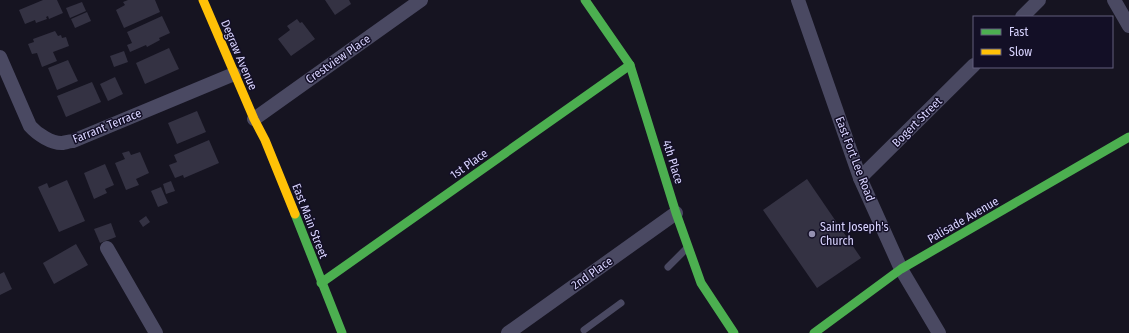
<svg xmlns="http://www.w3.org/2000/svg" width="1129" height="333" viewBox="0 0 1129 333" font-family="'Fira Sans Condensed',sans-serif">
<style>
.building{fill:#343243}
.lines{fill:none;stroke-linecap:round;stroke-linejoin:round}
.lane{stroke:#4a4962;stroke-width:7}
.street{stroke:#4a4962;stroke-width:14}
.fast{stroke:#4caf50;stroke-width:9}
.slow{stroke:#ffc107;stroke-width:9}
.poi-dot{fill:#9591b1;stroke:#130f26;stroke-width:1.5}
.labels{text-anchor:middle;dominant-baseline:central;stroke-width:3;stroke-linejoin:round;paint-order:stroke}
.street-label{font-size:12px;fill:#d9d4ff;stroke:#130f26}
.poi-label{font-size:12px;fill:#d9d4ff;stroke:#130f26;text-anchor:start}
</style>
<rect width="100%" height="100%" fill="#161421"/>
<!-- building -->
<g class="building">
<path d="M43,0h14l6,13 -14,6 -1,-3 -2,1 1,2 -11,4 -1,-3 -10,4 -6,-14z"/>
<path d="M128,0h27l5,12 -36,16 -8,-18 9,-5 -2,-3z"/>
<path d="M325,0h24l2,4 -16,11z"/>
<path d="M82,2l4,9 -16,7 -4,-10z"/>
<path d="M87,12l4,9 -16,7 -4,-9z"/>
<path d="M162,16l8,17 -11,5 1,2 -13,7 -1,-2 -16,7 -3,-7 5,-2 -5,-11z"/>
<path d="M297,19l3,4 2,-1 13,17 -24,17 -13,-17 12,-9 -3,-4z"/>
<path d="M55,31l3,5 3,-1 1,3 4,-1 3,9 -16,6 4,9 -15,6 -5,-14 -5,1 -4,-10 6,-2 -1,-3z"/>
<path d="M169,48l10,21 -34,15 -9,-21z"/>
<path d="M124,51l4,11 -14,5 -4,-11z"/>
<path d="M68,60l10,21 -21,9 -9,-22z"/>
<path d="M115,77l8,17 -15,7 -8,-17z"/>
<path d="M92,82l9,20 -35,15 -9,-21z"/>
<path d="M197,111l9,21 -29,12 -9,-21z"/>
<path d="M209,140l10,23 -35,15 -1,-3 -8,3 -6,-13 8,-3 -3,-7z"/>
<path d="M129,151l2,4 9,-3 9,21 -13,6 3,6 -13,5 -11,-27 10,-4 -3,-6z"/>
<path d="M105,164l9,21 -9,4 2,4 -13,6 -10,-26z"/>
<path d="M807,179l54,79 -44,30 -54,-78z"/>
<path d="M67,180l18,41 -26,11 -21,-45 9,-4 2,5z"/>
<path d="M171,181l4,10 -9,3 -3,-10z"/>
<path d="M161,187l7,16 -10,4 -7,-16z"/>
<path d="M146,216l4,6 -7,5 -4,-6z"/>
<path d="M111,223l5,14 -16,6 -6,-14z"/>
<path d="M76,244l12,21 -34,19 -11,-21z"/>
<path d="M4,272l8,17 -12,6v-21z"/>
</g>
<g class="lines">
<!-- lane -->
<g class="lane">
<path d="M668,267l19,-19"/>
<path d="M584,330l37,-27"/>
</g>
<!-- street -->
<g class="street">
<path d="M798,0l62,178 41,91 38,64"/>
<path d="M1114,0l15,26"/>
<path d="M1022,17l17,-17"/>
<path d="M0,57l30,69c7,8 22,18 33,17 4,-1 7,-2 10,-2l161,-67"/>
<path d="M254,119l167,-119"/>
<path d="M860,178l114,-113"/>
<path d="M107,248l49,85"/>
<path d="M508,333l168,-120"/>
</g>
<!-- fast -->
<g class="fast">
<path d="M585,0l45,65 46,148 25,70 33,50"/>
<path d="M295,214l47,119"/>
<path d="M321,283l309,-218"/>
<path d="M814,333l87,-64 228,-132"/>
</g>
<!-- slow -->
<path class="slow" d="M203,0l51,119 11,21 30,74"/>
</g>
<!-- markers -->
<circle class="poi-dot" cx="812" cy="234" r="4"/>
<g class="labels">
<!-- street labels -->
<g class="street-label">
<text transform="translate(239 55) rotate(67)">Degraw Avenue</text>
<text transform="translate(338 59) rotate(-35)">Crestview Place</text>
<text transform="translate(917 122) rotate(-45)">Bogert Street</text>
<text transform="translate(107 126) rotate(-22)">Farrant Terrace</text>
<text transform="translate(855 159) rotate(69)">East Fort Lee Road</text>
<text transform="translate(673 162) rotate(73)">4th Place</text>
<text transform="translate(469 164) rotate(-35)">1st Place</text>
<text transform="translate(963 220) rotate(-30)">Palisade Avenue</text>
<text transform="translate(310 221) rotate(69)">East Main Street</text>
<text transform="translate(592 273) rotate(-35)">2nd Place</text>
</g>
<!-- poi labels -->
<g class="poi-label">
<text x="820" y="227">Saint Joseph's<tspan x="820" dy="14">Church</tspan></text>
</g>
</g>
<!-- legend -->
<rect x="973" y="16" width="140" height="52" fill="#130f26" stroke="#625e7d"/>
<rect x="981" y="29" width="20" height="6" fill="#4caf50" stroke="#625e7d"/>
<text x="1009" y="36" font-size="12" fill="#d9d4ff">Fast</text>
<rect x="981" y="49" width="20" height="6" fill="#ffc107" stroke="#625e7d"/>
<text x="1009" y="56" font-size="12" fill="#d9d4ff">Slow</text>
</svg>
